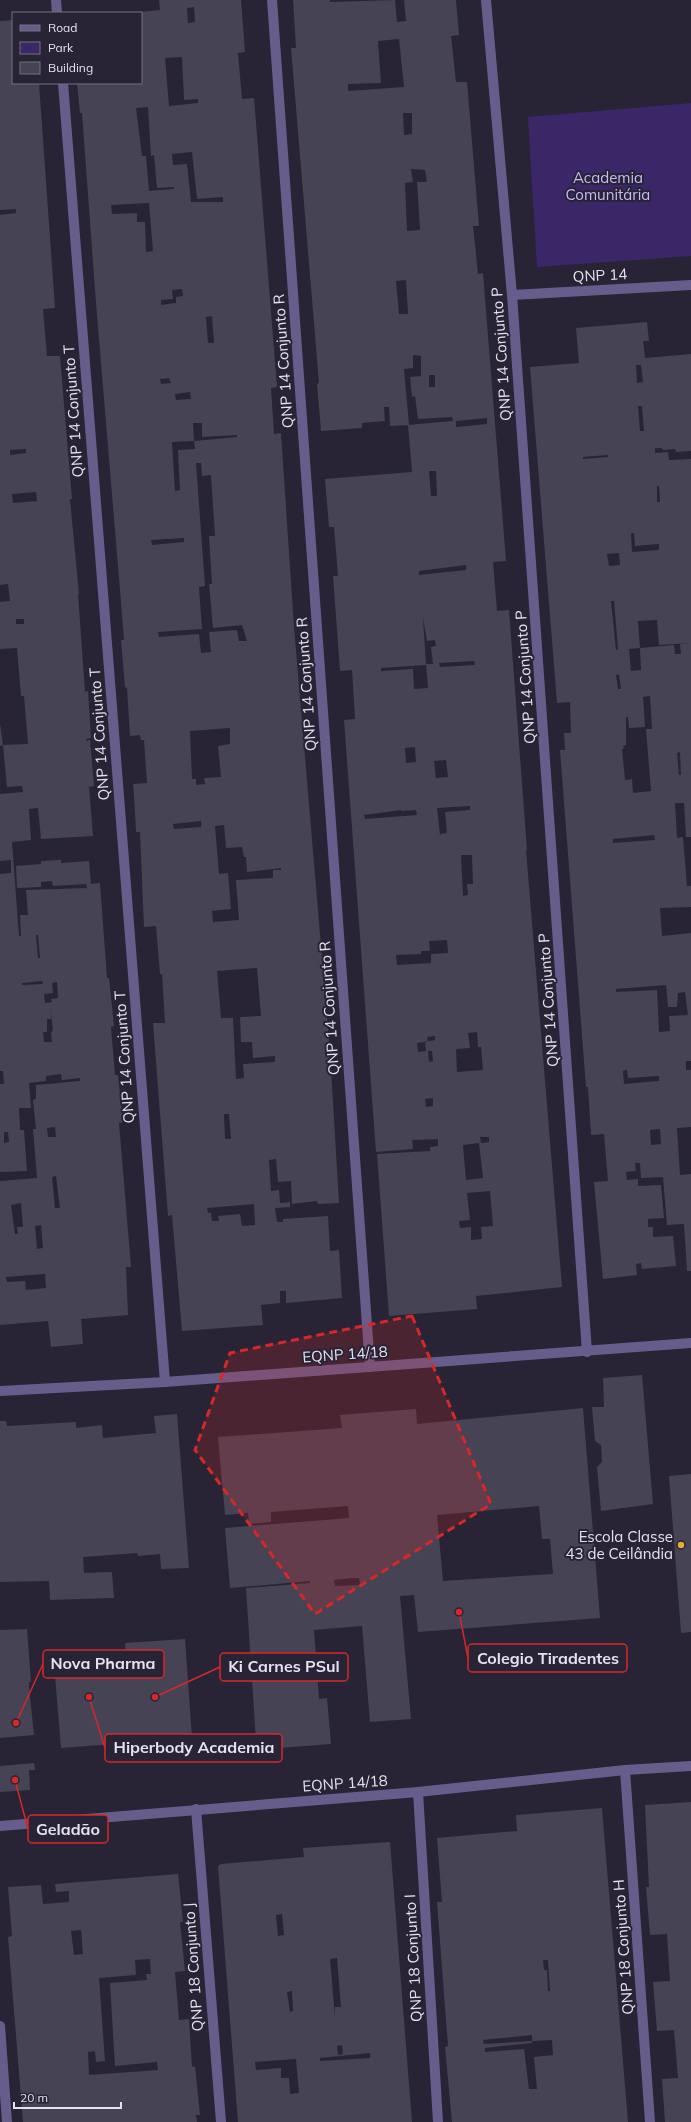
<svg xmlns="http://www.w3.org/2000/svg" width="691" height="2122" viewBox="0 0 691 2122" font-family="Mulish,sans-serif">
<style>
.green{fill:#3b2768}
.building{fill:#464355;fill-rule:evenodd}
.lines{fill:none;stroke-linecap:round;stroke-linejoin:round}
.minor{stroke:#675d8d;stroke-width:10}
.marked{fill:#d62828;fill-opacity:0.2;stroke:#d62828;stroke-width:3;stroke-dasharray:8 5;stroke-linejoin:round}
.poi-dot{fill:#e3ae35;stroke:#282435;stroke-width:1.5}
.labels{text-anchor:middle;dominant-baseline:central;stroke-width:4;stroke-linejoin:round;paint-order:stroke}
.park-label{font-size:15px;fill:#c7bbf7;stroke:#282435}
.street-label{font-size:15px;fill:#e4e2ee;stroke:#282435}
.poi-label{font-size:15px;fill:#e4e2ee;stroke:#282435;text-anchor:end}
.leader{fill:none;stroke:#d62828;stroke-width:1.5}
.callout-dot{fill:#d62828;stroke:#282435;stroke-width:1.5}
.callout{fill:#282435;stroke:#d62828;stroke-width:1.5}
.callout-label{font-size:16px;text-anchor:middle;font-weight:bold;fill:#e4e2ee}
</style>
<rect width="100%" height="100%" fill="#282435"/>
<!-- green -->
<path class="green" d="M691,103v153l-154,11 -9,-150z"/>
<!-- building -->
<g class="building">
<path d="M159,0h82l4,52 -7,1 4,46 12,-1 23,289 -6,1 3,46 7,-1 13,194 36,425 9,151 -21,1 -1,-3 -25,3 -1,-23 -13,1 -2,-23 -7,1 2,31 8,-1 1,13 10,-1v5l-15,1 2,14h6v-3l45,-3 2,35 9,-1 3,48 -56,5v-12h-6v12l-19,2 2,20 -81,6 -10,-116 -4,1 -15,-193h12l-3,-49h-2l-4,-48 -12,1 -4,-95h-4l-2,-37 -1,-11 14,-1 -3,-43h-3l-1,-5 -10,1 -3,-48 -2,-1 -4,-47h3l-4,-50 -24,-287 -14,-190h-2l-3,-30h64v-71l19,-2zM194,7l1,15 -7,1 -1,-15zM182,57l2,43 14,-1v4l-29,3 -4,-48zM148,107l3,49 3,-1 3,33 17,-1v2l-25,2 -3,-35h-4l-6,-48zM192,152l5,47 26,-2v5h-32l-4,-38 -14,1 -1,-11zM149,203l4,48 -7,1 -1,-30h-8v-9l-25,1 -1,-9zM182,289l1,7 -7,1v6l-15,2v-5l12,-1 -1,-9zM212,316l2,27h-6l-2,-26zM169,378l2,5 -10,1 -1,-5zM190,392l1,7 -15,1 -1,-6zM193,423h9v14l35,-2v2l-43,4 1,8 -17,1 2,40 -5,1 -3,-49 22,-1zM196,463h5l1,13 9,-1 4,61h-6l3,48h-3l4,44 29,-3 5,16h-8l-2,-11 -28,2 2,20 -10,1 -2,-19 -40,3 -1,-5 44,-3 -3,-42 6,-1zM184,538v4l-32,3 -1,-5zM230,728v16l-12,2 3,31 -17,1 1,6 -9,1v-6h-4l-2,-48zM201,821v6l-27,2 -1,-5zM224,825l2,23 16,-1 2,10h2l1,15 34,-4v2h-8v8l-37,2 3,40 -26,2 -1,-11 19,-2 -3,-36 -9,1 -4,-48zM257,968l4,48 -21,1 1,25h11l1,16 22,-2v6l-32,2 1,14 -8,1 -3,-61h-12l-4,-47zM224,1114h5l2,25h-6zM254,1204l1,21 -13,1 -2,-12 -22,2 1,5h-7l-1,-8h-3l-1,-5z"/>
<path d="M293,0h37v2l65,-2 2,22 9,-1 -2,-21h52l3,35 -8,1 5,46h11l12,144h-6l5,48 5,-1 23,288 -13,1 4,49 12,-1 18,240h-1l36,437 -86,9 1,13 -88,7 -12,-162 53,-3v-4l8,-1v-7l-26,1 1,9 -37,3 -32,-432 11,-1 -3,-49 -12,1 -7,-95h5l-4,-49h-5l-4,-48 87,-7 -4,-47 45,-4 -1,-4 -34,2 -3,-23 -3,1 -2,-20 11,-1v-20l-8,-1v13l-9,1 5,56 -19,1 -1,-19h-5l1,14 -23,2v5l-41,3 -4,-47 2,-1 -28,-335h5zM399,39l5,48 -56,4v-7l33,-1 -3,-42zM403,113h9v21l-8,1zM411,169l14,1 2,12h-10l3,48 -13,1 -2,-48 8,-1zM406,280l2,34h-9l-3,-33zM429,375h6v12h-6zM487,418v6l-31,3v-6zM429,471h7l1,25h-6zM466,565v5l-47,5v-4zM423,618l4,23 8,-1 1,6 -5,1 2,17h-7l2,24 -14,1 -1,-20 -32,2v-3l45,-3zM474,661l1,4 -35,2 -1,-4zM415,747l1,15 -10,1 -1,-15zM446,760l2,17 -12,1 -2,-17zM470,806v4l-25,2 2,21 -7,1 1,10 -4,-36zM401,810v1l15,-1 1,5 -52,4 -1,-4zM461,855h11l1,29h-6l1,11 -5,1zM447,940l1,13 -17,1v9l-34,2 -1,-10 25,-1v-3h9l-1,-10zM477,1032l1,15h3l2,23 -26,2 -1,-23 14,-1 -2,-15zM435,1036v4l-10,2 1,9 -8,1 -1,-9 8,-1v-1h3l-1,-4zM428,1051h4l1,10 -4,1zM433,1098v8l-7,1 -1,-8zM480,1137h9v5l-8,1zM479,1143l4,35 -17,2 -3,-35zM490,1191l3,35 -12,1 1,12 -11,1v-13l-11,1 -1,-7 11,-1 -3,-27z"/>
<path d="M13,20v63h26l16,225 -12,1 4,47h13l12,143h-2l9,95h-1l7,98 3,-1 3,47 -5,1v2l4,-1 4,46 -5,1 4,49 -52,3 -3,-31 -9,1 2,31 -19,2 7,94h2l-1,-21h8l-2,-25 61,-2 -1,-4 -33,2 -1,-5 -11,1v5l-24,1 -1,-22 25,-2v-3l20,-1v3l28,-2 2,23 9,-1 7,95h2l5,48 -3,1 4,48h3l5,47 -4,1 12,144h-5l2,48 -47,4 2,25 -32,3 -3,-26 -48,4v-144l37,-3 -4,-49h3l-3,-29 3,-1v-14l44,-4v-3l-18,2 -1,-6 -15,2v5l-17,2 2,25h-12l1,22h4l3,41 -27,1v-88h4l-1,-13h-3v-197l11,-1v-13l-11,1v-67l23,-2 -1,-6 -15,1 -4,-42 25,-1 -4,-48h-3l-4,-48 -17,1v-47l10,-1 -2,-17 -8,1v-370l16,-2v-4l-16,1v-189zM26,449v4l-16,2v-5zM36,492l1,9 -24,2 -1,-9zM16,619h8v5h-8zM36,935h2l2,23h-2zM42,981l1,3 -21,1v-2zM57,982l1,16 -7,1 1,3 -7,1 -1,-9 9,-1 -1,-10zM50,1004l3,27 -2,1 1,10h-8l-1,-10h4v-13h5zM55,1127l1,10h-8l-1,-9zM4,1132h4l1,10 -5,1zM56,1176l4,32h-5l-3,-31zM21,1203l2,24h-6l1,7h-3l-4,-29zM41,1225l2,23 -6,1 -2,-23zM45,1274l1,14 -20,2 -1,-9 -18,1 -1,-5z"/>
<path d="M647,322l2,19h-6l2,17 46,-4v97l-15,1 -1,-3 -12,1 -1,-2h-7v5l13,-1 1,8 22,-1v184l-32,2 -2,-25 -19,1 2,27 34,-3 1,9h6l-1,-10 11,-1v194h-5l-2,-34h-9l2,35 6,-1 4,49h4v21l-31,1 2,28 29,-3v128h-5v9h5v57l-14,1 3,47 11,-1v97h-4l-3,-47 -17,1 -4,-48 -22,1 -1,-15h-5l1,8 -10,1 1,8 11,-1v7l23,-1 3,33 -16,1v8h5v10l20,-1 3,30 -34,3 -1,-6 -5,1 1,11 -34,4 -9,-97 14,-1 -4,-47 -13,1 -3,-48h-2l-26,-337h5l-1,-17h7l-1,-31 -13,1 -27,-336 49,-4 -3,-35zM636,365h5l2,17 -6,1zM638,406h4l2,25h-4zM608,455v2l-25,2v-2zM657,486h2l1,16h-3zM631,533h3l1,13 24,-2v6l-27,2zM619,553l1,12 -11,1 -2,-12zM611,601h3l4,48 -2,1zM640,648l1,22 -10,1 -2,-22zM619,674l2,15h-3l-2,-14zM650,696l2,33h-6l5,62 -18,2 -1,-14 -7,1 -3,-31h2l-1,-3 3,-1v-28h2l1,11 16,-1 -2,-30zM680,752l1,23h-2l-2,-22zM654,835l1,5 -42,3v-4zM666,985l2,22h9l1,-14 7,-1 3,23 -19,1 1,15 -11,1 -2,-42 -41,2v-3zM627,1070l1,8 31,-2v5l-35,3 -1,-13zM660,1129l1,15 -10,1 -1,-15z"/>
<path d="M0,724l3,21 -3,1z"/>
<path d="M642,1375l11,129 -52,7 -4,-44 5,-5 -1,-17 -6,-4 -3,-34h12l-1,-29z"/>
<path d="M583,1408l17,210 -182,14 -4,-37 -14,1 11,123 -41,3 -8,-96 -48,4 5,69 8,-1 4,46 -52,4 -1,-12 -15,1v3l-7,1 -10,-153 64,-5v-2l-80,7 -5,-60 124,-10 -1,-12 -77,6v10l-22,2 -1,-11 -23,2 -7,-78 124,-9 -2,-13 76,-6 1,15zM539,1506l3,33h8l3,35 -110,7 -6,-66zM353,1578h6l1,7 -25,1 -1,-6z"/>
<path d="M177,1414l12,154 -28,1 -1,-15 -22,2 -1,-3 -54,4 1,16 28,-1 2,26h-3l-61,2 -1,-19 -49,1v-161h6l1,5 69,-4v6l26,-3 1,13 53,-5 -2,-17z"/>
<path d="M691,1474v158l-10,1 -12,-157z"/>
<path d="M27,1629l4,53h-2v5l5,48 -34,3v-108z"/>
<path d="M185,1639l7,99 -131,10 -6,-72 72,-6 -2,-27z"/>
<path d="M34,1763l1,7h-6l1,20 -30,2v-26z"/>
<path d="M691,1802v320h-26l-3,-43 16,-1 -4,-48 -17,1 -4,-49 17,-1 -3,-47 -17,1 -4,-48h3l-4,-82z"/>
<path d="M602,1808l26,314h-176l-7,-75 3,-1 -11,-144h5l-5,-64 80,-7 -1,-16zM543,1960h5l2,31h-2l-1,-21h-3zM532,2035v6l20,-1 1,15 -19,2 3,32h-8l-5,-40 -39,3v-4l47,-5v-2l-48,3 -1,-4z"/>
<path d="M390,1842l22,280h-174l-20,-256 3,-2 83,-7 -1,-9zM282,1914l2,21 -6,1 -2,-21zM337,1958l4,49h-6v10l-5,-58zM292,1991l1,20 -3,1 -3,-20zM342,2045l1,9 -5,1 -1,-9zM370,2053v5l-50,3v-3zM296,2059l3,34 -9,1 -1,-16h-8v-10l-25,2 -1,-8z"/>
<path d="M178,1874l5,48h-3l5,49 -10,1 4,48 10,-1 3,48 3,-1 5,49h-4l1,7h-174l-15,-185 4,-1 -4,-49 33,-2 2,19 26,-2v-11l-13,1 -1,-8zM81,1930l2,24 -9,1 -3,-24zM150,1959l1,15h-5l1,6 -37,3 5,83 42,-4 1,8 -69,5 -1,-23 7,-1 1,11 9,-1 -6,-83 37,-3 -1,-15z"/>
</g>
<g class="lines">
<!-- minor -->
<g class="minor">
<path d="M56,0l1,13"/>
<path d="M272,0l98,1367"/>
<path d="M486,0l26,295 75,1057"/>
<path d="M63,83l102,1299"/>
<path d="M512,295l179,-10"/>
<path d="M0,1391l165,-9 526,-39"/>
<path d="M625,1770l25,352"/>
<path d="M418,1792l20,330"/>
<path d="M196,1809l25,313"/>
<path d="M0,1826l418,-34 207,-22 66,-4"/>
<path d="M0,2026l7,96"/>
</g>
</g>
<!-- marked area -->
<path class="marked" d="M412,1316l79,188 -176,110 -120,-164 35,-97z"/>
<!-- markers -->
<circle class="poi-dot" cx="681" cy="1545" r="4"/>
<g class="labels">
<!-- park labels -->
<g class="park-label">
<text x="608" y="177">Academia<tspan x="608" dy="17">Comunitária</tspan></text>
</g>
<!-- street labels -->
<g class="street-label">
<text transform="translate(600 275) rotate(-3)">QNP 14</text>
<text transform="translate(501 354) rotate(-94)">QNP 14 Conjunto P</text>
<text transform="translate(283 361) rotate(-94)">QNP 14 Conjunto R</text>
<text transform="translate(73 411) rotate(-94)">QNP 14 Conjunto T</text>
<text transform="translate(525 677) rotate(-94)">QNP 14 Conjunto P</text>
<text transform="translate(306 684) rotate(-94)">QNP 14 Conjunto R</text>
<text transform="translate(99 734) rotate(-94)">QNP 14 Conjunto T</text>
<text transform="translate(548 1000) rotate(-94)">QNP 14 Conjunto P</text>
<text transform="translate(329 1008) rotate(-94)">QNP 14 Conjunto R</text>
<text transform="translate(124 1057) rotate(-94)">QNP 14 Conjunto T</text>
<text transform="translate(345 1354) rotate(-4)">EQNP 14/18</text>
<text transform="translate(345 1783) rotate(-4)">EQNP 14/18</text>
<text transform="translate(623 1947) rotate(-94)">QNP 18 Conjunto H</text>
<text transform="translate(413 1958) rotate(-93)">QNP 18 Conjunto I</text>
<text transform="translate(193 1967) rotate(-94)">QNP 18 Conjunto J</text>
</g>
<!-- poi labels -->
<g class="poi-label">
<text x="673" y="1536">Escola Classe<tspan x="673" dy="17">43 de Ceilândia</tspan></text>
</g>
</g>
<!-- callouts -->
<path class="leader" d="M459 1612L468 1658M16 1723L43 1664M155 1697L220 1667M89 1697L105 1748M15 1780L28 1829"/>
<g class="callout-dot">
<circle cx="459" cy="1612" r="4"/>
<circle cx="16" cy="1723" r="4"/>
<circle cx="155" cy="1697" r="4"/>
<circle cx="89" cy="1697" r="4"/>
<circle cx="15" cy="1780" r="4"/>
</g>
<g class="callout">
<rect x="468" y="1644" width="159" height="28" rx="4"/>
<rect x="43" y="1650" width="121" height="28" rx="4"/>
<rect x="220" y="1653" width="128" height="28" rx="4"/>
<rect x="105" y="1734" width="177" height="28" rx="4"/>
<rect x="28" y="1815" width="80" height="28" rx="4"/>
</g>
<g class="callout-label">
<text x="548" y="1664">Colegio Tiradentes</text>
<text x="103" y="1669">Nova Pharma</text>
<text x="284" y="1672">Ki Carnes PSul</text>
<text x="194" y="1753">Hiperbody Academia</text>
<text x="68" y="1835">Geladão</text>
</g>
<!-- legend -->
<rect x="12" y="12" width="130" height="72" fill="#282435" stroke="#73707f"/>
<rect x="20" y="25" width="20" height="6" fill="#675d8d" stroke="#73707f"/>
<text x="48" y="32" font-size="12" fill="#e4e2ee">Road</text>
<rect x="20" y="42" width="20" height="12" fill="#3b2768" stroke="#73707f"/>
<text x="48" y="52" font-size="12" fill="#e4e2ee">Park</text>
<rect x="20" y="62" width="20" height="12" fill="#464355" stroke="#73707f"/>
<text x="48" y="72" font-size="12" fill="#e4e2ee">Building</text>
<!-- scale -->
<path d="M14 2102v6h107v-6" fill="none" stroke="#e4e2ee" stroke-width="2"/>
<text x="20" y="2102" font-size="12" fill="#e4e2ee" stroke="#282435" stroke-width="3" paint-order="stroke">20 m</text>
</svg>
